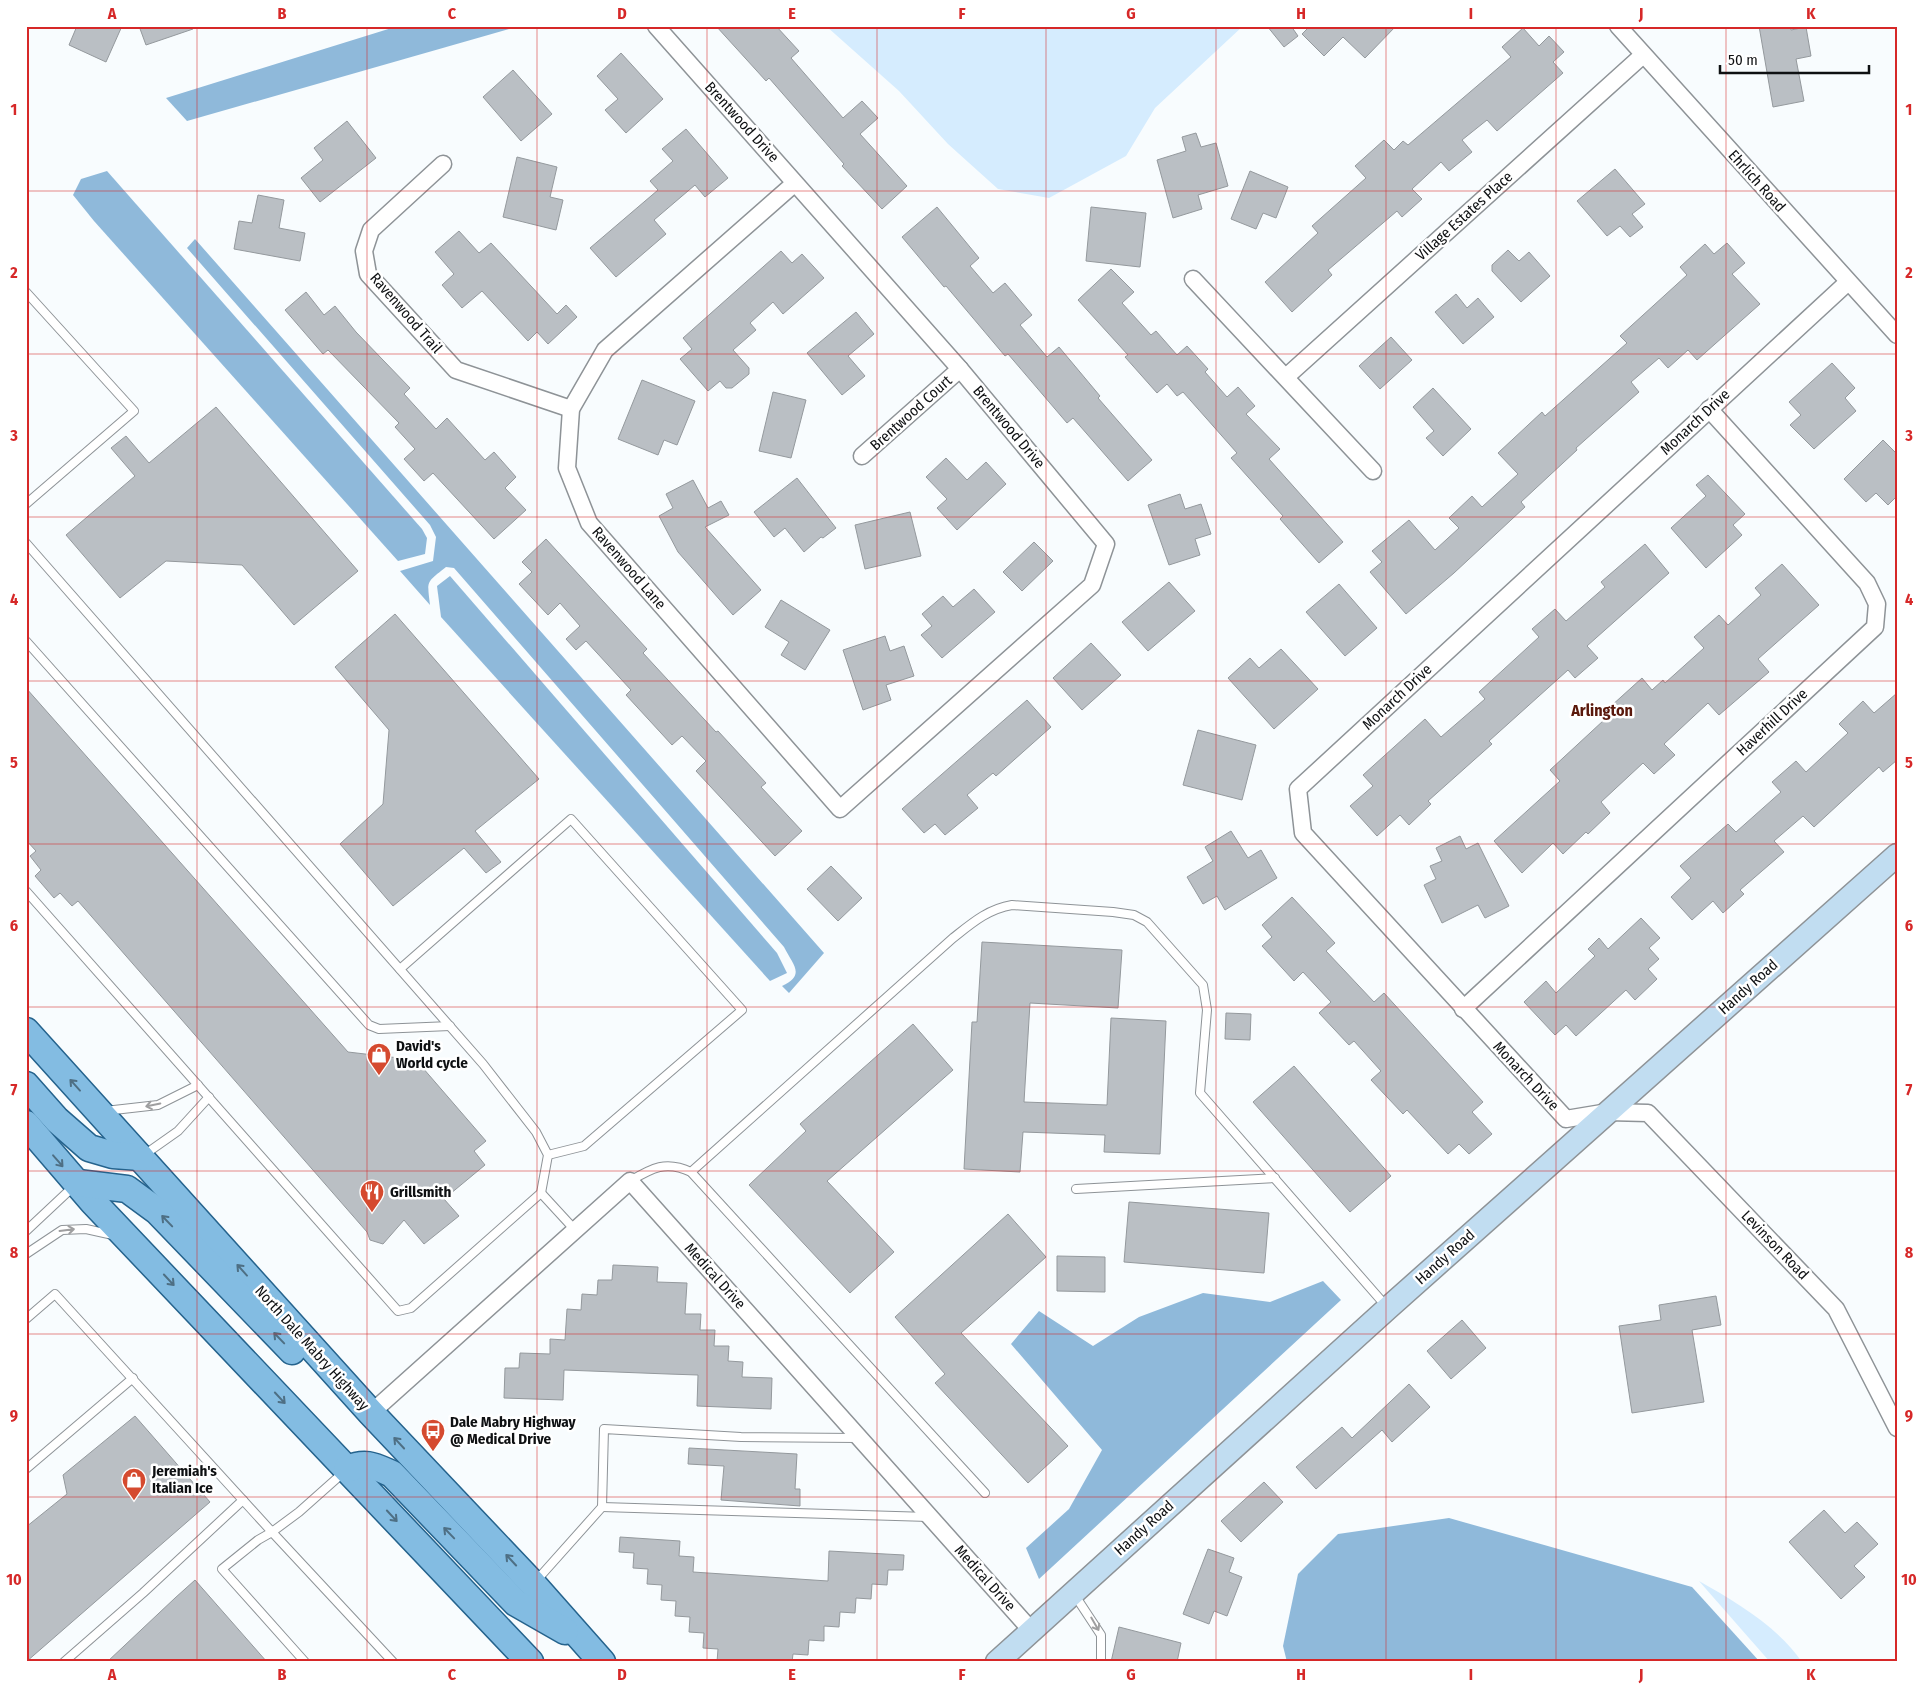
<svg xmlns="http://www.w3.org/2000/svg" width="1923" height="1688" viewBox="0 0 1923 1688" font-family="'Fira Sans Condensed',sans-serif">
<style>
.green{fill:#d5ecfe}
.water{fill:#8fb9da}
.building{fill:#babfc4;stroke:#94999d}
.lines{fill:none;stroke-linecap:round;stroke-linejoin:round}
.lane-casing{stroke:#8e9397;stroke-width:10}
.street-casing{stroke:#8e9397;stroke-width:19}
.secondary-casing{stroke:#8e9397;stroke-width:25}
.primary-casing{stroke:#25638d;stroke-width:29}
.lane{stroke:#fff;stroke-width:8}
.street{stroke:#fff;stroke-width:16}
.secondary{stroke:#c1ddf1;stroke-width:22}
.primary{stroke:#83bce2;stroke-width:26}
.oneway{stroke:#4e6f84}
.oneway2{stroke:#9f9fa0}
.grid{fill:none;stroke:#d62828;stroke-width:1;stroke-opacity:0.55}
.labels{text-anchor:middle;dominant-baseline:central;stroke-width:5;stroke-linejoin:round;paint-order:stroke}
.street-label{font-size:15px;fill:#0e1012;stroke:#fff}
.poi-label{font-size:15px;font-weight:bold;fill:#0e1012;stroke:#fff;text-anchor:start}
.neighbourhood-label{font-size:16px;font-weight:bold;fill:#5a180b;stroke:#fff}
.neatline{fill:none;stroke:#d62828;stroke-width:2}
.grid-label{font-size:16px;text-anchor:middle;font-weight:bold;fill:#d62828}
</style>
<rect width="100%" height="100%" fill="#f8fcfe"/>
<!-- green -->
<g class="green">
<path d="M826,26h417l-88,82 -29,48 -77,42 -51,-9 -50,-45 -49,-53z"/>
<path d="M1699,1581c37,21 78,45 103,81h-32z"/>
</g>
<!-- water -->
<g class="water">
<path d="M398,26h122l-333,95 -21,-23z"/>
<path d="M107,171l315,358 5,9 -2,16 -27,7 -304,-340 -21,-26 8,-16z"/>
<path d="M195,239l629,714 -35,40 -7,-7c24,-11 11,-21 2,-39l-330,-379 -8,-1c-20,16 -19,13 -16,38l-30,-34 33,-10 3,-24 -6,-12 -243,-277z"/>
<path d="M450,576l327,377 10,20 -17,8 -329,-364 -4,-31z"/>
<path d="M1323,1281l18,19 -302,279 -13,-31 43,-39 33,-59 -91,-106 28,-33 54,35 46,-29 64,-24 67,9z"/>
<path d="M1449,1518l243,69 68,75h-473l-4,-16 15,-72 40,-40z"/>
</g>
<!-- building -->
<g class="building">
<path d="M77,26h45l-16,36 -37,-17z"/>
<path d="M139,26h53l1,3 -47,16z"/>
<path d="M716,26h60l23,25 -8,7 52,60 19,-17 16,17 -18,16 47,52 -25,23 -40,-43 2,-2 -75,-86 -3,3z"/>
<path d="M1267,26h24l7,10 -14,11z"/>
<path d="M1310,26h86l-31,32 -22,-21 -19,19 -22,-22z"/>
<path d="M1759,26h31l1,4 15,-3 5,29 -15,3 8,42 -31,6z"/>
<path d="M1523,28l16,18 10,-10 15,16 -11,10 10,11 -66,58 -10,-11 -25,20 10,12 -23,19 -8,-9 -29,27 10,10 -20,18 -5,-6 -69,59 4,5 -40,37 -27,-30 53,-49 -6,-7 54,-48 -11,-12 29,-26 10,10 9,-9 5,4 103,-88 -9,-10z"/>
<path d="M621,53l42,46 -37,34 -21,-23 13,-11 -21,-23z"/>
<path d="M513,70l39,44 -31,27 -38,-44z"/>
<path d="M347,121l29,37 -56,44 -19,-24 22,-18 -9,-12z"/>
<path d="M686,129l42,49 -23,19 -10,-12 -41,35 12,14 -50,43 -26,-29 68,-58 -8,-9 23,-20 -11,-12z"/>
<path d="M1196,133l5,14 15,-4 12,43 -30,9 4,14 -29,9 -16,-58 29,-9 -4,-14z"/>
<path d="M517,157l40,10 -7,30 13,3 -7,30 -53,-13z"/>
<path d="M1615,169l30,35 -13,10 11,13 -13,10 -10,-11 -13,10 -30,-35z"/>
<path d="M1250,171l38,16 -12,31 -13,-5 -7,16 -25,-10z"/>
<path d="M258,195l26,5 -5,28 26,5 -5,28 -66,-12 5,-28 13,2z"/>
<path d="M937,207l42,51 -9,8 23,27 12,-10 27,32 -12,10 27,32 12,-10 41,49 -2,2 54,62 -24,21 -55,-63 -6,5 -59,-69 -3,2 -59,-70 -2,1 -42,-50z"/>
<path d="M1091,207l55,6 -6,54 -54,-6z"/>
<path d="M459,231l20,22 12,-10 66,71 9,-9 11,12 -29,27 -11,-12 -9,9 -46,-50 -20,17 -20,-23 12,-11 -19,-22z"/>
<path d="M1727,243l18,20 -13,11 28,30 -63,56 -9,-10 -20,18 -9,-10 -28,24 8,10 -63,56 1,2 -56,52 4,5 -71,66 -48,41 -36,-42 12,-10 -10,-11 37,-31 26,30 24,-22 -10,-10 23,-22 10,11 36,-33 -20,-21 44,-41 3,4 82,-73 -7,-7 67,-61 -7,-8 25,-23 9,10z"/>
<path d="M1508,250l11,11 10,-9 21,24 -29,26 -29,-31v-6z"/>
<path d="M781,251l11,12 10,-9 22,24 -41,36 -10,-12 -23,21 6,7 -23,20 16,18v6l-17,14h-6l-6,-7 -12,10 -28,-32 12,-10 -9,-11z"/>
<path d="M1111,269l23,23 -12,11 29,32 5,-4 21,24 10,-9 21,23 -3,3 22,25 11,-10 17,19 -9,8 34,35 -11,10 74,83 -24,21 -39,-44 3,-3 -52,-58 6,-5 -54,-61 -6,4 -10,-12 -10,9 -32,-36 3,-2 -50,-55z"/>
<path d="M306,292l18,23 11,-9 21,26 54,56 -6,6 32,35 11,-11 38,42 9,-8 22,25 -11,11 21,22 -32,29 -61,-66 -9,8 -20,-22 11,-10 -20,-22 4,-4 -71,-73 -5,4 -38,-44z"/>
<path d="M1456,294l11,14 11,-10 16,19 -31,27 -28,-32z"/>
<path d="M856,312l18,22 -26,22 17,20 -23,19 -35,-42z"/>
<path d="M1391,337l21,23 -32,29 -21,-23z"/>
<path d="M1832,363l23,25 -10,10 11,13 -42,38 -24,-24 11,-10 -12,-13z"/>
<path d="M642,380l53,21 -18,44 -13,-5 -6,15 -40,-16z"/>
<path d="M1433,388l38,41 -28,27 -17,-18 8,-7 -21,-24z"/>
<path d="M773,392l33,8 -15,58 -32,-7z"/>
<path d="M216,407l142,164 -64,54 -52,-60 -76,-4 -46,37 -54,-63 69,-59 -24,-28 15,-12 23,27z"/>
<path d="M1883,440l14,14v42l-9,9 -12,-12 -10,9 -22,-23z"/>
<path d="M946,458l21,22 19,-18 20,22 -49,46 -20,-22 10,-9 -21,-22z"/>
<path d="M1708,475l37,39 -12,11 9,10 -36,33 -35,-40 35,-32 -10,-11z"/>
<path d="M797,478l39,50 -13,10 -2,-1 -17,15 -19,-24 -11,9 -20,-25z"/>
<path d="M693,480l15,28 13,-7 8,14 -24,12 56,63 -28,25 -55,-63 -19,-36 14,-8 -7,-14z"/>
<path d="M1180,494l5,15 16,-5 10,30 -16,5 5,16 -31,10 -21,-60z"/>
<path d="M910,512l11,44 -56,13 -10,-44z"/>
<path d="M546,539l101,110 -4,4 73,79 2,-1 48,52 -5,4 41,44 -27,25 -79,-85 10,-10 -24,-25 -10,9 -46,-50 5,-5 -45,-49 -10,9 -10,-11 14,-13 -20,-23 -12,12 -29,-31 13,-12 -10,-10z"/>
<path d="M1034,542l19,19 -31,30 -19,-19z"/>
<path d="M1645,544l24,29 -82,73 11,12 -23,20 -7,-8 -79,71 3,3 -64,57 3,3 -22,21 -9,-10 -23,21 -27,-30 23,-20 -10,-11 62,-56 16,18 44,-38 -6,-7 60,-55 -7,-8 23,-20 11,12 39,-34 -4,-5z"/>
<path d="M1782,564l37,41 -61,54 11,13 -50,43 -11,-12 -44,41 11,11 -21,19 -11,-11 -42,39 9,11 -22,21 -2,-2 -23,22 -10,-11 -31,30 -28,-32 66,-60 -10,-11 54,-50 -4,-4 42,-38 10,12 11,-10 2,3 39,-35 -10,-11 25,-22 9,10 33,-30 -6,-7z"/>
<path d="M1169,582l26,29 -47,40 -26,-29z"/>
<path d="M1339,584l38,44 -32,28 -39,-44z"/>
<path d="M974,589l21,23 -53,46 -21,-23 11,-9 -10,-12 21,-18 10,11z"/>
<path d="M781,600l49,30 -25,40 -24,-15 8,-13 -24,-15z"/>
<path d="M395,614l144,165 -64,52 26,31 -15,11 -22,-25 -71,58 -53,-62 43,-40 6,-74 -54,-63z"/>
<path d="M885,636l5,15 14,-5 10,30 -28,9 5,15 -28,10 -20,-60z"/>
<path d="M1091,643l30,32 -39,35 -29,-32z"/>
<path d="M1281,649l37,40 -44,40 -46,-51 22,-20 9,10z"/>
<path d="M26,688l322,364 68,8 70,81 -12,10 11,14 -41,34 15,17 -35,28 -20,-24 -21,24 -13,-4 -3,-8 -289,-331 -6,5 -12,-13 -6,5 -19,-22 6,-6 -11,-14 6,-5 -10,-11z"/>
<path d="M1897,693v67l-14,12 -4,-5 -65,60 -11,-11 -29,25 10,11 -44,38 4,4 -21,19 -10,-12 -21,19 -21,-23 20,-19 -11,-12 48,-42 8,8 45,-40 -9,-10 24,-21 10,11 42,-39 -9,-9 24,-23 11,12z"/>
<path d="M1027,700l24,27 -55,49 -3,-3 -26,22 11,13 -33,27 -10,-11 -11,9 -22,-24z"/>
<path d="M1198,730l58,15 -14,55 -59,-15z"/>
<path d="M1231,831l17,27 13,-8 16,28 -52,32 -8,-14 -14,8 -16,-27 26,-16 -8,-14z"/>
<path d="M1460,836l6,13 12,-6 31,63 -24,12 -7,-13 -36,18 -18,-38 12,-6 -6,-13 12,-5 -6,-13z"/>
<path d="M831,866l31,32 -24,23 -31,-32z"/>
<path d="M1292,897l43,46 -9,8 48,51 10,-9 99,109 -11,10 20,22 -23,20 -10,-10 -11,10 -41,-44 -4,4 -32,-34 10,-9 -27,-30 -5,4 -30,-32 12,-11 -28,-30 -9,9 -32,-35 10,-9 -10,-12z"/>
<path d="M1641,918l19,20 -11,10 10,11 -11,10 9,10 -22,21 -9,-10 -50,46 -10,-11 -11,10 -31,-33 22,-21 10,12 39,-37 -7,-7 11,-11 9,11z"/>
<path d="M982,942l140,8 -4,58 -88,-5 -6,99 83,3 4,-87 55,3 -6,133 -56,-2 1,-17 -82,-3 -3,40 -56,-3 8,-147h5z"/>
<path d="M1226,1013l25,1 -1,26 -25,-1z"/>
<path d="M913,1024l40,46 -126,111 67,71 -44,41 -101,-108 57,-54 -6,-7z"/>
<path d="M1294,1066l97,110 -41,36 -97,-110z"/>
<path d="M1129,1202l140,11 -5,60 -140,-11z"/>
<path d="M1008,1214l38,43 -85,76 107,113 -40,37 -93,-100 10,-9 -50,-57z"/>
<path d="M1057,1256l48,1v35l-48,-1z"/>
<path d="M613,1265l45,2 -1,15 30,1 -2,31h16l-1,16h15l-1,16h15l-1,15 15,1 -1,15 30,1 -1,31 -74,-3 1,-31 -30,-1 -104,-4 -1,30 -59,-2 1,-30h14l1,-15 30,1v-15l15,1 2,-31 14,1 1,-16 15,1 1,-15h14z"/>
<path d="M1716,1296l5,29 -29,5 12,72 -72,11 -13,-87 42,-6 -2,-15z"/>
<path d="M1462,1320l24,28 -35,31 -24,-28z"/>
<path d="M1409,1384l21,23 -38,35 -10,-12 -66,59 -20,-22 46,-40 10,11z"/>
<path d="M135,1416l75,86 -184,160v-135l41,-33 -4,-19z"/>
<path d="M689,1448l108,6 -2,35h5v17l-79,-6 3,-34 -36,-2z"/>
<path d="M1264,1482l19,20 -42,40 -20,-21z"/>
<path d="M1824,1510l21,23 12,-11 21,22 -24,22 11,11 -24,22 -52,-57z"/>
<path d="M620,1537l60,4 -1,15 15,1 -1,15 135,9 1,-30 75,4 -1,15h-15l-1,15 -15,-1 -1,15 -15,-1 -1,15 -15,-1 -1,15 -15,-1v15l-15,-1 -1,15 -15,-1 -1,8h-75l1,-13 -15,-1 1,-15 -15,-1 1,-15 -15,-1 1,-15 -15,-1 1,-15 -15,-1 1,-15 -15,-1 1,-15 -15,-1z"/>
<path d="M1208,1549l26,9 -5,14 13,5 -15,39 -13,-5 -5,13 -26,-10z"/>
<path d="M195,1580l72,82h-160l68,-64z"/>
<path d="M1119,1627l62,16 -4,19h-66z"/>
</g>
<g class="lines">
<defs>
<g id="lane">
<path d="M26,292l108,119 -108,93"/>
<path d="M26,543l457,521 53,68 12,23 -7,38 -130,115 -13,3 -372,-420"/>
<path d="M26,641l343,384 10,4 71,-3"/>
<path d="M400,969l171,-150 171,191 -158,136 -36,9"/>
<path d="M105,1111l53,-6 40,-20"/>
<path d="M144,1155l34,-24 31,-34"/>
<path d="M691,1172l294,321"/>
<path d="M630,1181c22,-13 36,-21 61,-9l262,-234c19,-15 35,-29 59,-33l101,7 21,3 13,7 56,63 4,25 -7,83 186,213"/>
<path d="M1076,1189l199,-11"/>
<path d="M541,1193l34,37"/>
<path d="M26,1231l48,-45"/>
<path d="M26,1254l36,-24 24,-1 27,6"/>
<path d="M26,1319l29,-25 217,238 27,-20 45,-40"/>
<path d="M26,1469l107,-91"/>
<path d="M602,1507l327,10"/>
<path d="M536,1581l66,-74 2,-78 137,8 116,1"/>
<path d="M1074,1594l27,41v27"/>
<path d="M64,1662l79,-69 100,-93"/>
<path d="M305,1662l-83,-93 36,-29 14,-8 121,130"/>
</g>
<g id="street">
<path d="M656,26l304,343 146,175 -14,41 -252,224 -251,-286 -22,-55 4,-59 34,-59 190,-167"/>
<path d="M1618,26l279,309"/>
<path d="M443,164l-72,66 -7,21 4,23 88,96 115,39"/>
<path d="M1193,279l180,192"/>
<path d="M1848,282l-550,507 5,44 263,286 42,-7 40,1 188,196 61,119"/>
<path d="M1286,377l357,-322"/>
<path d="M862,456l98,-87"/>
<path d="M1463,1009l412,-382 2,-23 -10,-21 -158,-174"/>
<path d="M371,1413l259,-232 401,449"/>
</g>
<path id="secondary" d="M997,1662l391,-354 509,-453"/>
<g id="primary">
<path d="M26,1031l345,382 162,171 69,78"/>
<path d="M26,1085l31,35 32,28 24,7 27,2"/>
<path d="M26,1124l67,78 437,460"/>
<path d="M78,1183l49,6 30,22 135,140"/>
<path d="M347,1469c19,-8 27,-3 45,5l124,129 49,28"/>
</g>
</defs>
<!-- lane casing -->
<use href="#lane" class="lane-casing"/>
<!-- street casing -->
<use href="#street" class="street-casing"/>
<!-- secondary casing -->
<use href="#secondary" class="secondary-casing"/>
<!-- primary casing -->
<use href="#primary" class="primary-casing"/>
<!-- lane -->
<use href="#lane" class="lane"/>
<!-- street -->
<use href="#street" class="street"/>
<!-- secondary -->
<use href="#secondary" class="secondary"/>
<!-- primary -->
<use href="#primary" class="primary"/>
</g>
<!-- one-way arrows -->
<defs><path id="oneway-shaft" d="M-6 0H5M1.5-3L5.5 0L1.5 3" fill="none" stroke-width="1.6" stroke-linecap="round" stroke-linejoin="round" transform="scale(1.25)"/></defs>
<g class="oneway">
<use href="#oneway-shaft" transform="translate(75 1085) rotate(-132)"/>
<use href="#oneway-shaft" transform="translate(58 1161) rotate(49)"/>
<use href="#oneway-shaft" transform="translate(167 1221) rotate(-134)"/>
<use href="#oneway-shaft" transform="translate(242 1270) rotate(-132)"/>
<use href="#oneway-shaft" transform="translate(169 1280) rotate(47)"/>
<use href="#oneway-shaft" transform="translate(279 1338) rotate(-134)"/>
<use href="#oneway-shaft" transform="translate(280 1398) rotate(47)"/>
<use href="#oneway-shaft" transform="translate(399 1443) rotate(-133)"/>
<use href="#oneway-shaft" transform="translate(392 1516) rotate(47)"/>
<use href="#oneway-shaft" transform="translate(449 1533) rotate(-134)"/>
<use href="#oneway-shaft" transform="translate(511 1560) rotate(-133)"/>
</g>
<g class="oneway2">
<use href="#oneway-shaft" transform="translate(153 1105) rotate(168)"/>
<use href="#oneway-shaft" transform="translate(67 1230) rotate(-7)"/>
<use href="#oneway-shaft" transform="translate(1095 1624) rotate(60)"/>
</g>
<!-- grid -->
<path class="grid" d="M197,26v1636M367,26v1636M537,26v1636M707,26v1636M877,26v1636M1046,26v1636M1216,26v1636M1386,26v1636M1556,26v1636M1726,26v1636M26,191h1871M26,354h1871M26,517h1871M26,681h1871M26,844h1871M26,1007h1871M26,1171h1871M26,1334h1871M26,1497h1871"/>
<!-- icons -->
<defs>
<symbol id="shop-pin" viewBox="-11 -11 22 30"><path d="M0 17L-7.5 6A9.5 9.5 0 1 1 7.5 6Z" fill="#d54a2f" stroke="#fff"/><path d="M-5-2.5h2.3a2.7 3.5 0 0 1 5.4 0H5L5.5 6h-11ZM-1.5-2.5h3a1.5 2.3 0 0 0-3 0Z" fill="#fff"/></symbol>
<symbol id="restaurant-pin" viewBox="-11 -11 22 30"><path d="M0 17L-7.5 6A9.5 9.5 0 1 1 7.5 6Z" fill="#d54a2f" stroke="#fff"/><path d="M-5-6h1v4h1v-4h1v4h1v-4h1v5L-1.5 .5V6h-2V.5L-5-1ZM5-6V6H3V1.5H1.5Q1.5-4 5-6Z" fill="#fff"/></symbol>
<symbol id="bus-pin" viewBox="-11 -11 22 30"><path d="M0 17L-7.5 6A9.5 9.5 0 1 1 7.5 6Z" fill="#d54a2f" stroke="#fff"/><path d="M-5-6H5V4H4V6H2V4H-2V6H-4V4H-5ZM-3.5-4V0h7V-4ZM-3.5 1.2v1.5H-2V1.2ZM2 1.2v1.5H3.5V1.2Z" fill="#fff"/></symbol>
</defs>
<g fill-rule="evenodd">
<use href="#shop-pin" x="365" y="1041" width="28" height="38"/>
<use href="#restaurant-pin" x="358" y="1178" width="28" height="38"/>
<use href="#bus-pin" x="419" y="1417" width="28" height="38"/>
<use href="#shop-pin" x="120" y="1466" width="28" height="38"/>
</g>
<g class="labels">
<!-- street labels -->
<g class="street-label">
<text transform="translate(742 122) rotate(48)">Brentwood Drive</text>
<text transform="translate(1757 181) rotate(48)">Ehrlich Road</text>
<text transform="translate(1464 216) rotate(-42)">Village Estates Place</text>
<text transform="translate(406 313) rotate(49)">Ravenwood Trail</text>
<text transform="translate(911 413) rotate(-42)">Brentwood Court</text>
<text transform="translate(1695 422) rotate(-43)">Monarch Drive</text>
<text transform="translate(1009 427) rotate(50)">Brentwood Drive</text>
<text transform="translate(629 568) rotate(49)">Ravenwood Lane</text>
<text transform="translate(1397 697) rotate(-43)">Monarch Drive</text>
<text transform="translate(1772 722) rotate(-43)">Haverhill Drive</text>
<text transform="translate(1748 987) rotate(-42)">Handy Road</text>
<text transform="translate(1526 1076) rotate(47)">Monarch Drive</text>
<text transform="translate(1775 1245) rotate(46)">Levinson Road</text>
<text transform="translate(1445 1257) rotate(-42)">Handy Road</text>
<text transform="translate(715 1276) rotate(48)">Medical Drive</text>
<text transform="translate(312 1348) rotate(48)">North Dale Mabry Highway</text>
<text transform="translate(1144 1528) rotate(-42)">Handy Road</text>
<text transform="translate(985 1578) rotate(48)">Medical Drive</text>
</g>
<!-- poi labels -->
<g class="poi-label">
<text x="396" y="1046">David's<tspan x="396" dy="17">World cycle</tspan></text>
<text x="390" y="1192">Grillsmith</text>
<text x="450" y="1422">Dale Mabry Highway<tspan x="450" dy="17">@ Medical Drive</tspan></text>
<text x="152" y="1471">Jeremiah's<tspan x="152" dy="17">Italian Ice</tspan></text>
</g>
<!-- neighbourhood labels -->
<g class="neighbourhood-label">
<text x="1602" y="710">Arlington</text>
</g>
</g>
<!-- border -->
<rect width="1923" height="1688" fill="none" stroke="#ffffff" stroke-width="55"/>
<!-- scale -->
<path d="M1720 65v8h149v-8" fill="none" stroke="#0e1012" stroke-width="2.5"/>
<text x="1728" y="65" font-size="15" fill="#0e1012" stroke="#ffffff" stroke-width="4" paint-order="stroke">50 m</text>
<rect x="28" y="28" width="1868" height="1632" class="neatline"/>
<g class="grid-label">
<text x="112" y="19">A</text>
<text x="282" y="19">B</text>
<text x="452" y="19">C</text>
<text x="622" y="19">D</text>
<text x="792" y="19">E</text>
<text x="962" y="19">F</text>
<text x="1131" y="19">G</text>
<text x="1301" y="19">H</text>
<text x="1471" y="19">I</text>
<text x="1641" y="19">J</text>
<text x="1811" y="19">K</text>
<text x="14" y="115">1</text>
<text x="1909" y="115">1</text>
<text x="14" y="278">2</text>
<text x="1909" y="278">2</text>
<text x="14" y="441">3</text>
<text x="1909" y="441">3</text>
<text x="14" y="605">4</text>
<text x="1909" y="605">4</text>
<text x="14" y="768">5</text>
<text x="1909" y="768">5</text>
<text x="14" y="931">6</text>
<text x="1909" y="931">6</text>
<text x="14" y="1095">7</text>
<text x="1909" y="1095">7</text>
<text x="14" y="1258">8</text>
<text x="1909" y="1258">8</text>
<text x="14" y="1421">9</text>
<text x="1909" y="1421">9</text>
<text x="14" y="1585">10</text>
<text x="1909" y="1585">10</text>
<text x="112" y="1680">A</text>
<text x="282" y="1680">B</text>
<text x="452" y="1680">C</text>
<text x="622" y="1680">D</text>
<text x="792" y="1680">E</text>
<text x="962" y="1680">F</text>
<text x="1131" y="1680">G</text>
<text x="1301" y="1680">H</text>
<text x="1471" y="1680">I</text>
<text x="1641" y="1680">J</text>
<text x="1811" y="1680">K</text>
</g>
</svg>
